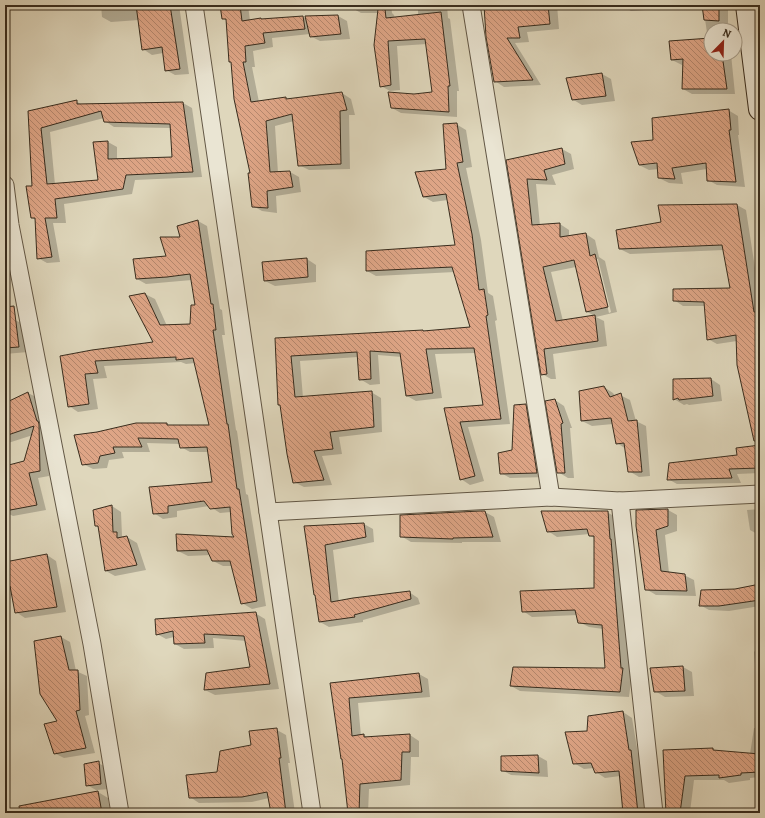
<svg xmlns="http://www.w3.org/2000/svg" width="765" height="818" viewBox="0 0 765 818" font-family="Alegreya,serif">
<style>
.shadow{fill:#0003;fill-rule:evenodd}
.building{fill:url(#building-back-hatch);stroke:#382c1d;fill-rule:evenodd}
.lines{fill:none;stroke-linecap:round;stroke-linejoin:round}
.street-casing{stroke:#625745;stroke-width:19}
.secondary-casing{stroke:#382c1d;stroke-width:24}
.street{stroke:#eae5d3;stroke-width:17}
.secondary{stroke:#eae5d3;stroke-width:22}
</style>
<defs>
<pattern id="building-back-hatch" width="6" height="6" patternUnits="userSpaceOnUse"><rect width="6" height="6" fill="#dea586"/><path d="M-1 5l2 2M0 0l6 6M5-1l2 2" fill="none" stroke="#b5876d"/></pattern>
</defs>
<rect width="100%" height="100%" fill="#dfd7bc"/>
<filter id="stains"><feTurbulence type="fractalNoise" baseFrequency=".005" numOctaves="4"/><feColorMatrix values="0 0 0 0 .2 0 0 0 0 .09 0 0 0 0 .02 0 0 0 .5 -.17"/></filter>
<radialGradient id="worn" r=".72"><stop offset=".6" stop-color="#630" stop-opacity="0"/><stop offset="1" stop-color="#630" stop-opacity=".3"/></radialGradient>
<!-- shadow -->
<g class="shadow">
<path d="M101,5h78l10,69 -14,1 -9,-5 -3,-17 -11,2 -9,-6 -4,-29 -28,2 -9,-5z"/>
<path d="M221,5h27l2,16 53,-4 4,2 31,-3 9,5 3,18 -30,2 -10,-5v-2l-38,4 1,9 -20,4 2,16h-3l7,35 27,-4 3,2 53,-7 9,6 4,16h-6l1,54 -41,1 -10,-5 -5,-44 -19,5 3,47 12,-1 9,5 2,15 -25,4 1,17 -15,-2 -9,-5 -2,-32 -24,-153 -4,-3z"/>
<path d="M352,5h39l1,8 2,2 1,3 23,-2v-11h29l1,13 2,1 9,72h-2v26l-56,-4 -9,-5 22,-13 20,-2 -7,-49 -30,2 3,44 -10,1 -9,-5 -3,-73h-17l-9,-5z"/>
<path d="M492,5h65l2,24 -32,3 2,10 -14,1 26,42 -37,2 -9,-6z"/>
<path d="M621,5h107v25h-17v24h20l4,40h-43l-9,-5 1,-24h-2l-10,-5 36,-21 -5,-33 -72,5z"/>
<path d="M602,74l9,5 4,22 -33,4 -10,-6 -5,-20z"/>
<path d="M76,101l6,4 101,-2 9,5 10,69 -67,3 -3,14 -68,10 2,19h-13l7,39 -13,1 -9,-5 -2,-38 -4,-2 1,-31 -4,-76zM104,118l1,3 9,6 57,1 2,30 -56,1v-12l-9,-5 -9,39 -44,4 -5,-53z"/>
<path d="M728,110l10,6 1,19h-1l7,52 -28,-2 -9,-5 -1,-11 -26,4 2,11 -14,-1 -10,-5v-9l-10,1 -10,-5zM662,161v2l-17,2v-2z"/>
<path d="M456,124l10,6 6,37 -6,1 15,72 7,53 5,3 4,24 -2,1 15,103 -42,3 16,54 -14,4 -9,-6 -15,-70 38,-3 -8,-53 -41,1 7,44 -26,3 -9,-5 -5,-39 -24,-2 2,29 -10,1 -10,-6 -2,-22 -58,4 3,37 68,-6 10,6 1,34 -43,5 3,17 -20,2 10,29 -28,2 -10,-5 -13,-76 -2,-1 -3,-66 147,-8 2,1 46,-4 -16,-56 -79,4 -9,-5 89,-25 -8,-46 -15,2 -9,-5 23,-28z"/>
<path d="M562,149l9,5 3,15 -22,6 4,10 -20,-1 4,42 20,-2 9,6v6l17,-2 9,6 4,17 6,4 12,51 -21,5 8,4 3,25 -54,8 3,25h-5l-9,-5 -34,-213zM596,259h2l13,53 -2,1zM576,267l11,45 8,4 -32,5 -12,-49z"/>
<path d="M737,205l9,5 14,90v173l-23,1 4,9 -64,1 -9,-5 70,-23 19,-9 -19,-82 -1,-24 -20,3 -9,-5 -3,-33h-22l-9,-6 57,-11 -7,-39 -94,4 -10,-5 42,-26z"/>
<path d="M198,221l9,5 13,83 2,1 3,25h-3l14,95 1,1 9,63 2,1 18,111 -14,3 -10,-6 -9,-37h-10l-10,-5 -2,-6 -23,1 -10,-5 58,-13 -5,-26 -11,1 -11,-7 -32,5v6l-14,2 -9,-6 -4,-25 63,-5 -4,-31h-19l-9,-5 -1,-3 -33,-1 3,9h-28l2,6 -15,2 -2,8 -14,1 -10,-5 -7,-29 91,-11 4,2h39l-15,-63 -9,1 -5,-2 -77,4 3,12 -14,1 5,30 -20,3 -9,-6 -8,-49 93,-14 -9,-49 10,5 12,27 24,-1 5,-19 -4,-26 -46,4 -9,-5 30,-22 14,-19 -3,-11z"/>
<path d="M307,259l9,6v17l-41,4 -10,-5z"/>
<path d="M15,320l10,5 3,27 -23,2v-33z"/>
<path d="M711,379l9,6 2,16 -33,4 -2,-1 -3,1 -10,-6z"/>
<path d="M604,387l9,6 2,3 5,-1 10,5 6,21 10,5 4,50 -11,1 -10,-6 -3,-22 -9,-6 -4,-19 -21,2 -10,-5 -2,-29z"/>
<path d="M28,393l10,5 10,32 1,46 -11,2 8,32 -33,6 -8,-4v-45l20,-6 8,-26 -28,9v-42l2,1z"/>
<path d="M555,400l9,6 8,22h-2l4,50h-6l-10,-6z"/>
<path d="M525,405l10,5 11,67 -36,1 -9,-5 12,-22z"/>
<path d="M112,506l9,6 1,24 3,2 2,-1 10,6 9,27 -31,6 -9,-5 -7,-43 -3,-2z"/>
<path d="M760,509v26h-1l-9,-5 -3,-20z"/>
<path d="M668,510l9,5v16l-12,4 4,38 15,2 10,5 2,16 -40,-1 -10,-6 -9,-63z"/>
<path d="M485,512l9,5 7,25h-39v1l-51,-1 -10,-6z"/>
<path d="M607,512l10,6 15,156 -3,23 -109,-6 -9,-5 96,-17 -4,-40 -14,-2 -10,-5 -1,-7 -46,2 -9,-6 72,-22v-51l-5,-2v-2l-33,3 -9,-6z"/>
<path d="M364,524l9,5 1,13 -41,8 6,52 70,-10 9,6 2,6 -57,16v2l-34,5 -9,-5 -15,-95z"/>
<path d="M47,555l9,6 10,51 -41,6 -9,-6 -4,-23 -7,2v-28z"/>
<path d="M760,585v21l-31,5 -20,-1 -9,-5 35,-15z"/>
<path d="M255,613l10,6 14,70 -64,6 -10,-5 46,-22 -5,-27 -33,-3 1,10 -30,1 -9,-5 -1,-7 -8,2 -9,-5z"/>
<path d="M61,637l9,5 6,29 11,5 2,39 -4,1 10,37 -31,5 -10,-5 5,-31z"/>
<path d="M760,646v22l-5,-3 -1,-13z"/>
<path d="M683,667l9,5 2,24 -29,1 -10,-6z"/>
<path d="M419,674l9,5 2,18 -72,6 3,33 3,-1 4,3 42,-3 9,6v16h-8l-1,28 -41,4 -1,24h-19l-6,-55 -11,-75z"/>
<path d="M623,712l9,6 6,36 2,2 6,57h-53l31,-6 -4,-31 -15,2 -9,-6 -2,-4 -10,1 -10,-6 14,-31z"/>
<path d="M754,728h6v49l-10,1v2l-21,3 -5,-3h-30l-4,32 16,1h-39l-3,-62 49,-2 3,2 34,3z"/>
<path d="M277,730l9,5 4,28h-2l7,50h-23l-3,-15 -17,4 -53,1 -9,-6 28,-24z"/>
<path d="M538,756l9,5 1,16 -37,-2 -9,-5z"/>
<path d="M98,763l10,5 2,21 -14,1 -9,-5z"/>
<path d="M98,792l10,6 2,15h-49z"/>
</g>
<!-- building -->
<g class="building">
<path d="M136,5h34l10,64 -15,2 -3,-24 -20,3z"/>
<path d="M220,5h20l2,16 19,-3v1l42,-3 2,13 -42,4 2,10 -20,3 1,16h-3l8,40 35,-5v2l56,-7 5,18 -7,1 1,53 -43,2 -6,-52 -26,7 4,51 20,-1 3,16 -26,4 1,17 -16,-1 -4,-34h2l-16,-74 -3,-37h-2l-3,-43h-4z"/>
<path d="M484,5h64l2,19 -32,3 2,11h-13l26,42 -39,2 -8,-45z"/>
<path d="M702,5h17v16l-15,-1z"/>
<path d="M378,9h7l1,9 55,-6 9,74h-2l1,26 -58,-4 -3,-16 26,2 18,-2 -7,-53 -37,2 3,44 -11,2 -6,-42z"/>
<path d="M338,15l3,19 -31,3 -5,-21z"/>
<path d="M711,38v16h11l5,35h-45l1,-30 -12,1 -2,-19z"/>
<path d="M602,73l4,23 -34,4 -6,-22z"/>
<path d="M77,100v4l106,-2 10,70 -67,3 -3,14 -68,10 2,19h-12l7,39 -15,2 -2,-41h-4l-5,-32h6l-4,-75zM101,111l3,11 66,2 2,33 -64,2v-18l-15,1 5,38 -51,4 -6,-56z"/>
<path d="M729,109l2,21h-2l7,52 -29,-1 -1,-18 -34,5 3,11 -17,-1 -1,-15 -18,2 -8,-23 22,-2 -1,-22z"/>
<path d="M457,123l6,39 -6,1 15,71 7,56 5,-1 4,26 -2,1 15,103 -41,3 15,54 -15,4 -16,-72 39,-3 -9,-57 -48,1 7,44 -27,3 -6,-43 -30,-2 1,28 -12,1 -2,-28 -66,4 4,41 77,-6 2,36 -44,5 3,17 -19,2 10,29 -31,3 -6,-29 -7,-49h-2l-3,-67 148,-8v1l47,-4 -18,-60 -86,4v-20l89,-6 -9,-51 -23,3 -8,-25 31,-3 -3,-45z"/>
<path d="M562,148l3,16 -21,6 3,10 -20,-1 5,46 28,-2v14l26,-4 4,23 5,-2 13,53 -22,5 -12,-52 -31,7 13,54 39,-6 3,26 -54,8 3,25 -6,1 -35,-215z"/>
<path d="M737,204l17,108h3l3,30v99h-6l-17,-76 -1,-30 -29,5 -3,-38 -31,-1v-12l57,-1 -8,-43 -103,4 -3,-19 45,-8 -3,-17z"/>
<path d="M198,220l13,84h2l3,26h-3l14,94h1l9,65h2l18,112 -16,3 -11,-43h-18l-5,-11 -30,1 -1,-17 58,3 -2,-3 -2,-27 -20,2 -6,-8 -36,5v7l-15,1 -4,-27 63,-5 -5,-35 -27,1 -2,-9 -40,-1 4,9h-29l2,6 -15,3 -2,7 -16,2 -8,-30 23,-3 39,-9h31v2h42l-16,-67 -17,2v-3l-81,4 3,12 -13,1 4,30 -21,3 -8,-51 32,-6 61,-8 -24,-46 16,-3 15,32 30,-1 1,-19h4l-5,-31 -23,3 -31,2 -3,-20 33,-3 -6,-19h20l-3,-11z"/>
<path d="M307,258l1,19 -44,4 -2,-19z"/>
<path d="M14,306l5,41 -14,1v-41z"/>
<path d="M711,378l2,18 -34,4 -1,-2 -5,2v-21z"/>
<path d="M604,386l6,11 11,-4 7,28 9,-1 5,52h-14l-4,-29 -8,1 -5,-26 -30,3 -2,-30z"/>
<path d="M28,392l9,29h1l1,3 1,47 -11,2 8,32 -32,6v-45l19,-5 10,-35 -29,10v-33z"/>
<path d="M555,399l8,24 -2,1 4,49h-8l-12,-72z"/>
<path d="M526,404l11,69 -37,1 -2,-21 14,-3 2,-45z"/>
<path d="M760,445v23l-31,1 3,9 -65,2 2,-17 68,-8 -1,-7z"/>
<path d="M112,505l1,27h4v6l10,-2 10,29 -32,6 -7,-45h-3l-2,-16z"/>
<path d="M668,509v17l-12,4 5,41 24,3 2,17 -42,-1 -9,-64v-16z"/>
<path d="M480,511h5l8,26 -40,1v1l-53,-2v-22z"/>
<path d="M541,511h67l2,28h1l10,129h2l-3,24 -110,-6 3,-19 92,1 -3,-43 -24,-2 -3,-13 -53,2 -2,-21 74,-3v-52h-5l-2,-7 -40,3z"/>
<path d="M364,523l2,14 -41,8 6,57 22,-4 57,-7 1,8 -57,16 1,2 -36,5 -4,-27h-1l-10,-69z"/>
<path d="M47,554l10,53 -42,6 -5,-27 -2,1 -3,-10v-15z"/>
<path d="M760,584v16l-41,6h-20l2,-16 34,-1z"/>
<path d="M256,612l14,72 -66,6 2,-17 44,-6 -6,-31 -40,-2 1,9 -31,1 -1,-13 -17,4 -1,-16z"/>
<path d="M61,636l8,34h9l2,40 -4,1 10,37 -32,6 -10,-30 13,-3 -17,-27 -6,-53z"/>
<path d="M683,666l2,25 -31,1 -4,-24z"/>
<path d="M419,673l3,19 -73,6 3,38 12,-2v3l46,-3v18h-8l-1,28 -41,4 -1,29h-11l-6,-54h-1l-11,-76z"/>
<path d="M623,711l6,39h2l7,63h-15l-4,-42 -24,2 -4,-10 -18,1 -8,-32 22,-1 1,-15z"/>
<path d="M277,728l4,30h-2l7,55h-15l-4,-21 -25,5 -53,1 -3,-23 31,-3 3,-21 31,-6 -2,-14z"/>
<path d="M713,748v2l47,4v18l-19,1v2l-22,3v-3l-34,1 -5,37h-14l-3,-63z"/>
<path d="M538,755l1,18 -38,-2v-15z"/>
<path d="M99,761l2,23 -15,2 -2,-22z"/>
<path d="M98,791l4,22h-82l-1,-7z"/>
</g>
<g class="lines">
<defs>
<g id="street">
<path d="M194,5l118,808"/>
<path d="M471,5l80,492"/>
<path d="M5,185l5,40 82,419 28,169"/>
<path d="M620,501l34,312"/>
<path d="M268,512l283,-15 69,4 140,-7"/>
</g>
<path id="secondary" d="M747,5l13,104"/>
</defs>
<!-- street casing -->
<use href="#street" class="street-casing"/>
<!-- secondary casing -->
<use href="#secondary" class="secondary-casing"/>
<!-- street -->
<use href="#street" class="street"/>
<!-- secondary -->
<use href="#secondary" class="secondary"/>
</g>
<!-- margin -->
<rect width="765" height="818" fill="none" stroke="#dfd7bc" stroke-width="20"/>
<rect x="6" y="6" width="753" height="806" fill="none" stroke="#382c1d" stroke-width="2"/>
<rect x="10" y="10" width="745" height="798" fill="none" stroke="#382c1d"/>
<!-- north arrow -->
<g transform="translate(723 42) rotate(23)"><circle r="19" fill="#eae5d3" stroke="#a39b8a"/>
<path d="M0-3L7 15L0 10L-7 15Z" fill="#8f2418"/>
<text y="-6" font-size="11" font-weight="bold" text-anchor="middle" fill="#382c1d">N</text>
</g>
<rect width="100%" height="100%" filter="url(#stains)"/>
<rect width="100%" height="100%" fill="url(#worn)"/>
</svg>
